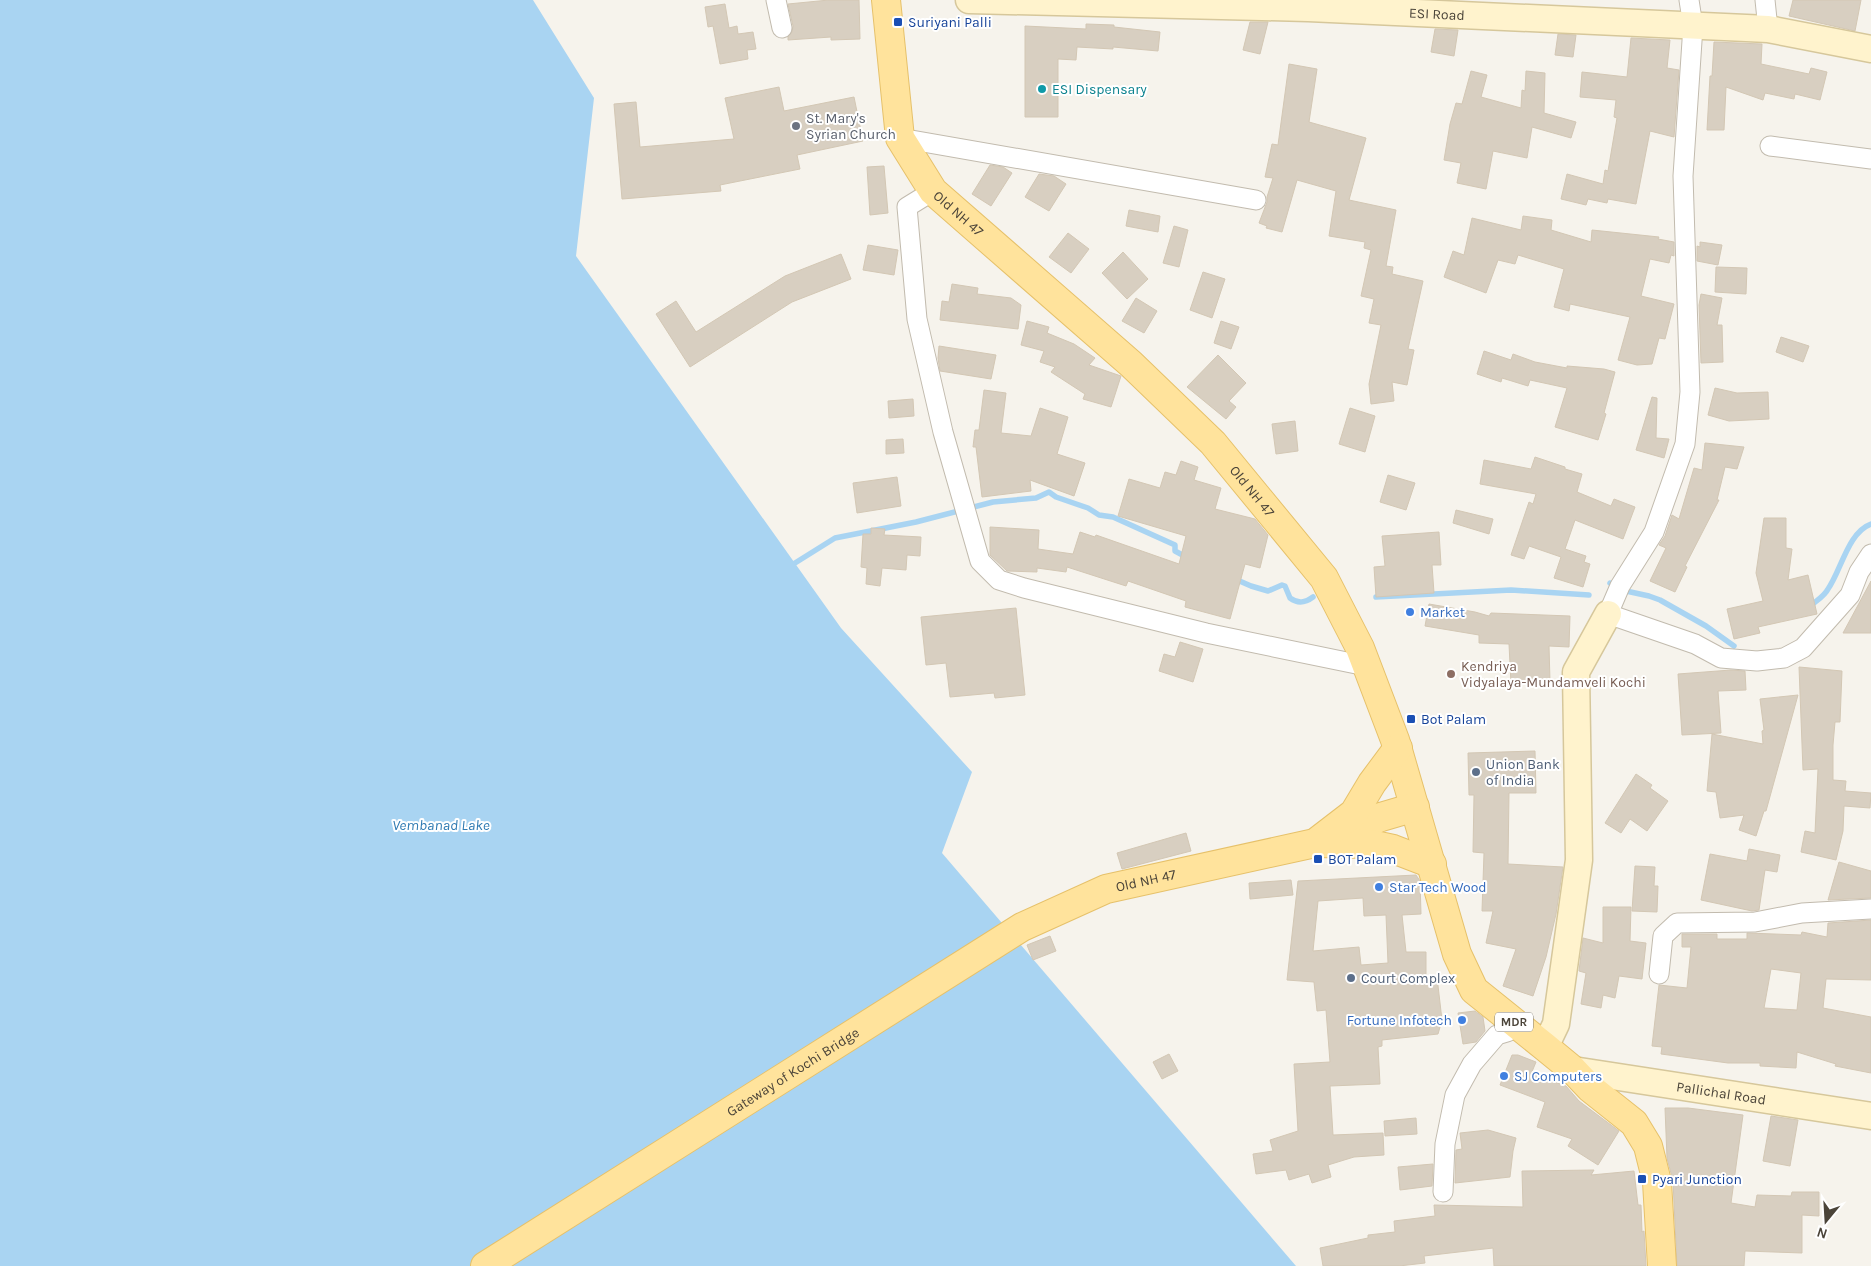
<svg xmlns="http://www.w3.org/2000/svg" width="1871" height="1266" viewBox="0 0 1871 1266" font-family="Karla,sans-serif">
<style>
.water{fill:#a9d4f2}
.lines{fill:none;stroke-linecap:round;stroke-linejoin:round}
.stream{stroke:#a9d4f2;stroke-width:5.5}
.building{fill:#d8cfc1;stroke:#d3c7b4;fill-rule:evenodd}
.street-casing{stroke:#c2bbae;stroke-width:21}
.secondary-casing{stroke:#d6c79b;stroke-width:29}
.primary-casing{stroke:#e6c16a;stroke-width:30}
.street{stroke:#fff;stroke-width:19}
.secondary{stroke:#fff3cd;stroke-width:26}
.primary{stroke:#ffe39c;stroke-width:28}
.transit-dot{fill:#1a4fb4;stroke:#fff;stroke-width:2}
.culture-dot{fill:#0f9aa8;stroke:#fff;stroke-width:2}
.worship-dot{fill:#6b7280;stroke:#fff;stroke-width:2}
.shop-dot{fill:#3f7fe0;stroke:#fff;stroke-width:2}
.education-dot{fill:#8d6e63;stroke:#fff;stroke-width:2}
.service-dot{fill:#5c6f8a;stroke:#fff;stroke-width:2}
.labels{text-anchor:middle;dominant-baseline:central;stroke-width:4;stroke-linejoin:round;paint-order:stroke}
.shield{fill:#fff;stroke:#817c74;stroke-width:1}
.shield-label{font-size:12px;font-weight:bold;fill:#4b4439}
.street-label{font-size:14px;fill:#4b4439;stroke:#fff}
.transit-label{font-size:14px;fill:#164399;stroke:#fff;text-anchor:start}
.culture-label{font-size:14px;fill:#0d838f;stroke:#fff;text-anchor:start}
.worship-label{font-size:14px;fill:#5b616d;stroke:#fff;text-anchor:start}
.shop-label{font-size:14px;fill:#366cbe;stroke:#fff;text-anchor:start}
.education-label{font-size:14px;fill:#785e54;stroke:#fff;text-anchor:start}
.service-label{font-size:14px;fill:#4e5e75;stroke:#fff;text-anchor:start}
.water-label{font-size:15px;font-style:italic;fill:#2e7ab2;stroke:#fff}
</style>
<rect width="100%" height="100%" fill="#f6f3ec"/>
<!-- water -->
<path class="water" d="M0,0h533l61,98 -18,158 265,372 131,144 -30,81 354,413h-1296z"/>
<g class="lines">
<!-- stream -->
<g class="stream">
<path d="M795,563l40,-25 81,-16 77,-20 43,-4 13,-6 7,5 32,11 11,7 14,2 62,28v6l13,7"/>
<path d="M1235,579l16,7 17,5 14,-6 3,1 5,12c8,6 15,5 23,-1"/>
<path d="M1610,583l16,8 23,5 11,4 46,26 28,20"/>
<path d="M1376,597l135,-7 78,5"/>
<path d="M1814,603c5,-4 11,-8 14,-14 13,-18 20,-57 43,-65"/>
</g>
</g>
<!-- building -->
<g class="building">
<path d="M829,0h30l1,39 -29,1v-3l-43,3v-3l4,-5 1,-6 -5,-22z"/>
<path d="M1793,0h68l-6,31 -66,-15z"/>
<path d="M725,4l4,24 8,-2 1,8 15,-2 3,17 -9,1 1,9 -28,5 -7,-38 -5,1 -3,-20z"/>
<path d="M1250,22h18l-8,32 -17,-4z"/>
<path d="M1086,24l28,1v2l46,5 -2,19 -45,-4v2l-36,-2 -1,13 -18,-1v58h-33v-91l61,3z"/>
<path d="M1435,29l23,1 -4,26 -23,-4z"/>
<path d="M1558,34l18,1 -3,22 -18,-2z"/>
<path d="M1631,38l39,2 -3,28 12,2 -5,67 -24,-6 -14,73 -28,-5 -1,4 -19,-4 -2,6 -25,-6 6,-25 36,10 2,-14 3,1 9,-53 -3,-1 2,-17 -36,-3 2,-25 45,5z"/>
<path d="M1714,42l48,2 -1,20 48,10 2,-6 16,4 -7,28 -25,-6 -1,5 -29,-6 -2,7 -37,-13 -2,43h-17l3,-54h2z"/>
<path d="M1289,64l28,5 -8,53 57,16 -17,62 47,10 -10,56 7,1 -1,7 31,7 -15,68 6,1 -7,35 -15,-3 2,19 -23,3 -2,-20 12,-59 -12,-2 5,-24 -13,-3 10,-46 -7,-2 1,-6 -36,-6 7,-45 -39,-11 -15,52 -16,-4 1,-2 -8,-3 8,-21v-5l6,-19 -8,-1 7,-33 6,1z"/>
<path d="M1471,71l16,4 -6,22 40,11 1,-18 3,1 1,-20 19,2 -1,40 32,9 -5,16 -39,-11 -5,31 -34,-7 -7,38 -29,-6 4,-20 -17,-3 6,-36 6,-21 6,1z"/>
<path d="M779,87l5,24 70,-14 9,44 -66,14 3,14 -80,16 1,6 -99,8 -8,-95 22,-2 4,45 94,-8 -9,-41z"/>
<path d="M990,165l13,2 9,6 -21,33 -19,-12z"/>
<path d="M884,166l4,47 -18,2 -3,-48z"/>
<path d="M1039,174l15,2 12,8 -17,27 -24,-14z"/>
<path d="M1129,210l31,6 -2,16 -32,-6z"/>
<path d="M1523,216l29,4 -1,10 40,12 1,-12 67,7 -1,2 16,3v14l-3,-1 -2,8 -19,-4 -9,37 33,8 -9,35 -6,-1 -7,26 -15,1 -19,-5 12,-43 -60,-13 -1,7 -15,-4 10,-38 -46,-14 -3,9 -17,-4 -12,33 -42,-16 9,-26 11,4 8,-37 49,12z"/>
<path d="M1174,226l14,4 -9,37 -16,-4z"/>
<path d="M1068,233l21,16 -18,24 -22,-16z"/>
<path d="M1700,242l22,3 -4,20 -21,-4v-15l3,1z"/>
<path d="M868,245l30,5 -4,25 -31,-5z"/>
<path d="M1123,252l25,27 -21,20 -25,-26z"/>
<path d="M841,254l10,25 -59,23 -102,65 -34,-53 20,-13 20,31 89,-56z"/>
<path d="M1716,267l31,1 -1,26 -31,-2z"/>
<path d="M1203,272l22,7 -13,39 -22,-8z"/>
<path d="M952,284l26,4 -1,6 34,4 10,7 -3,24 -78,-9 2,-19 7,1z"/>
<path d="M1701,294l21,4 -5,27h5l1,37 -22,1 -2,-58z"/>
<path d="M1136,298l21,13 -13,22 -22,-12z"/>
<path d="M1027,321l22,6 -2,6 27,11 21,14 -6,7 32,11 -10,31 -28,-8 2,-5 -34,-22 4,-5 -15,-5 4,-11 -23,-6z"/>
<path d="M1221,321l18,6 -8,22 -17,-6z"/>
<path d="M1781,337l28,9 -6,16 -27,-10z"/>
<path d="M939,346l57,9 -5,24 -51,-8 -2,-13z"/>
<path d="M1484,351l27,9 2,-6 22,8 32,6v-2l37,3 11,3 -11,41 2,1 -8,26 -43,-13 12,-39 -37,-8 -2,6 -26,-8 -1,4 -24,-8z"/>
<path d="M1218,355l28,28 -17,18 7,6 -10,12 -39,-32z"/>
<path d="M1715,388l22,5 31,-1 1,27 -40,2 -21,-6z"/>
<path d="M984,390l22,3 -5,40 30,3 9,-28 28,9 -11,37 28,9 -11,33 -44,-16 1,11 -49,6 -6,-50h-3l2,-17h4z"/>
<path d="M1652,397l5,1 -1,40 13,1 -5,19 -28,-8z"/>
<path d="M913,399l1,17 -25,2 -1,-17z"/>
<path d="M1350,408l25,8 -10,36 -26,-8z"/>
<path d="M1295,421l3,30 -22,3 -4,-30z"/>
<path d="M903,439l1,14 -18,1v-14z"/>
<path d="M1705,443l39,4 -7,22 -12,-2 -8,33h2l-34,66 2,1 -12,25 -25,-11 16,-33 -7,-3 6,-9 7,-21 7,4 15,-51 8,2z"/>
<path d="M1535,457l30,10v2l17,5 -5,18 34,14 3,-7 21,8 -12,32 -48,-19 -10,29 21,7 -2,6 6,2 -7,23 -29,-9 7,-21 -32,-11 -5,13 -13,-4 18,-53 4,2 3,-10 -56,-10 4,-24 47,9z"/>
<path d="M1181,461l17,6 -4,13 27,8 -6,21 40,10 13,16 -8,33 -15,-4 -15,55 -45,-12 1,-6 -58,-20 -2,5 -59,-19 -1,5 -29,-4v4l-30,-1 -17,-16v-28l49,3 -1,19 35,5 7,-22 15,5 1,-2 83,29 7,-28 -68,-20 11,-37 31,9 5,-16 11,3z"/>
<path d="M1388,475l27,8 -9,27 -26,-8z"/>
<path d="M897,477l4,29 -44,7 -4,-30z"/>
<path d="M1456,510l37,9 -4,15 -36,-11z"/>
<path d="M1764,518h22v30l6,1 -4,31 20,-5 9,39 -59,13 2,6 -26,6 -7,-30 36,-8 -7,-28z"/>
<path d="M871,528l14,1 -1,6 37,2 -1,19 -13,-1 -1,15 -24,-2 -2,18 -14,-2 1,-16 -6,-1 2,-33h8z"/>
<path d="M1439,532l2,33h-9l2,28 -58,4 -2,-30 11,-1 -3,-30z"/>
<path d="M1871,581v52h-28z"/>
<path d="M1429,604l46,8 14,4 2,-3 79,3 -1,31 -20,-1 1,36 -39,2 -2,-40 -30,-1v-8l-54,-9z"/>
<path d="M1016,608l9,87 -30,3 -1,-5 -44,4 -4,-34 -20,2 -5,-48z"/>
<path d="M1180,642l23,7 -10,33 -34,-11 5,-17 11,3z"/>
<path d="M1799,667l43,4 -2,51h-5l-2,23v35l13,1 -1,10 26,2 -1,15 -26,-2 -1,25 -7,29 -35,-8 4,-21 10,2 3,-64 -15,1z"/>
<path d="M1731,670l14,1 1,19 -28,1 3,42 -39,2 -4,-61z"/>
<path d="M1798,695l-32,116h-2l-8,25 -17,-6 5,-15 -24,3 -4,-26 -9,-1 5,-57 51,10 -1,-13 2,-1 -4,-31z"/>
<path d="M1535,751l1,42h-27l-1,71 55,3 -7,47 -10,43 -13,39 -30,-10 13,-37 -30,-6 7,-32h-11l2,-58 -11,-1 1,-57h-5l-1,-42z"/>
<path d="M1636,774l16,11 -2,3 18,13 -21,30 -17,-12 -9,14 -16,-10z"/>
<path d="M1186,833l5,18 -69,18 -5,-16z"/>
<path d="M1749,849l31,6 -3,17 -12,-2 -6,40 -7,1 -51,-11 9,-46 37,7z"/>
<path d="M1839,862l32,9v27l-43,2z"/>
<path d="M1635,866l20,1 -1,19h4l-1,26 -25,-1z"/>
<path d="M1416,875l4,6 1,33 -19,1 4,37h20v26l11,-1 5,43 -4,14 -56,6v6l-4,1 2,37 -50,2 3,49 50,-2 1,22 -30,2 -26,8 3,12 -19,6 -3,-9 -20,6 -3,-10 -30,4 -3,-20 20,-3 -3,-11 28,-9 -4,-67 36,-2 -4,-52 -9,1 -3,-29 -27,-2 11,-99zM1363,898l1,18 22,-1 2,48 -27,2 -2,-18 -46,4 5,-50z"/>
<path d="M1291,880l2,15 -43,4 -1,-16z"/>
<path d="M1603,907h28l-1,34 16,2 -4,36 -23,-3 -4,22 -12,-3 -2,13 -20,-4 5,-31 -7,-2 4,-33 20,5z"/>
<path d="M1871,920v60l-45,-1 -3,29 48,9v56l-36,-7 1,-2 -39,-12 -1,16 -36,-2v-3h-32l-67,-9 1,-7 -10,-1 7,-61 28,3 4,-41h-9v-13h35v5h30v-6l54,2 1,-3 25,5 1,-14zM1771,969l30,4 -4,37 -33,-2z"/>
<path d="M1050,936l6,15 -23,9 -6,-15z"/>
<path d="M1475,1011l8,6 2,14 -9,11 -13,2 -5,-31z"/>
<path d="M1169,1054l9,17 -16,8 -9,-17z"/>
<path d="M1512,1055h6l18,7 -5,12 35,12 13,15 40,30 -21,34 -30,-19 4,-7 -35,-12 8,-25 -45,-17z"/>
<path d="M1665,1108h23l55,7 -12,88 24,4 2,-12 34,1 1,-4h27v24l-17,-1v38l-57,-2 -1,15h-67l-4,-85 -6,-23z"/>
<path d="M1771,1116l27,4 -8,46 -27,-5z"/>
<path d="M1416,1118l1,16 -32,2 -1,-15z"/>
<path d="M1488,1130l28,8 -3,13 -3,26 -55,6 1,-33 6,-1 -2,-16z"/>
<path d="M1433,1164l-1,22 -32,4 -2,-23z"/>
<path d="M1594,1170l-3,5 43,-4 4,34h3l1,27 2,-1 2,35h-152l-1,-18 -69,8 1,7 -26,3h-76l-3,-18 48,-10v-3l27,-3 -1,-11 41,-5 -1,-11 89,2 -1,-36z"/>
</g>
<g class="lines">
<defs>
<g id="street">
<path d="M776,0l6,28"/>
<path d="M1689,0l4,26 -10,150 7,216 -5,52 -31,88 -34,54 -12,28 87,30 26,14 36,3 27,-3 19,-10 47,-53 9,-23 12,-18"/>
<path d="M1765,0l3,29"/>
<path d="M900,138l356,62"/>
<path d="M1770,146l101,13"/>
<path d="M933,191l-26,16 10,112 26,113 37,129 19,19 25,8 182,45 160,33"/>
<path d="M1659,974l4,-38 14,-13 78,-1 47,-9 69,-4"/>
<path d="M1443,1192l2,-48 10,-49 17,-31 25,-29 10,-3 10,-8"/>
</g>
<g id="secondary">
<path id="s1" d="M969,0l339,8 460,21 103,20"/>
<path d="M1545,1047l11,-23 23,-164 -3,-188 32,-58"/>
<path id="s2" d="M1573,1070l298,46"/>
</g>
<g id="primary">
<path id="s3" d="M886,0l14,138 33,53 198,173 82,79 111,135 36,70 35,92 62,214 17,36 71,57 28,23 17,18 44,35 14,23 9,36 5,84"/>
<path d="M1338,835l43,-18 34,-10"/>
<path d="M1315,843l55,1 23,5 39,15"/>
<path id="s4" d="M485,1266l537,-339 84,-38 209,-46 39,-30 18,-30 26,-35"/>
</g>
</defs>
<!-- street casing -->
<use href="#street" class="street-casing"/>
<!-- secondary casing -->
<use href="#secondary" class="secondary-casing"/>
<!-- primary casing -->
<use href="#primary" class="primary-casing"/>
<!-- street -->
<use href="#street" class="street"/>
<!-- secondary -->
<use href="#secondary" class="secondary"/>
<!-- primary -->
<use href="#primary" class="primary"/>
</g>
<!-- markers -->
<g class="transit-dot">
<rect x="893" y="17" width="10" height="10" rx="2.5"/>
<rect x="1406" y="714" width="10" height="10" rx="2.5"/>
<rect x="1313" y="854" width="10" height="10" rx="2.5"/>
<rect x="1637" y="1174" width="10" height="10" rx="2.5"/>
</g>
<circle class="culture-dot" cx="1042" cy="89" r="5"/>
<circle class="worship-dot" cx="796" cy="126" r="5"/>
<g class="shop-dot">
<circle cx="1410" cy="612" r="5"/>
<circle cx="1379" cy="887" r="5"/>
<circle cx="1462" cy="1020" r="5"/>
<circle cx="1504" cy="1076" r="5"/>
</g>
<circle class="education-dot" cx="1451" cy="674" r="5"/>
<g class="service-dot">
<circle cx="1476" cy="772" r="5"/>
<circle cx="1351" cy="978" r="5"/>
</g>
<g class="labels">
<!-- shield labels -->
<rect class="shield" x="1495" y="1012.5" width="38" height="19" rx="4"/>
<g class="shield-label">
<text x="1514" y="1022">MDR</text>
</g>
<!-- street labels -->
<g class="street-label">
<text stroke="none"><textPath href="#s1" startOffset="468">ESI Road</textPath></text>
<text stroke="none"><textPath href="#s3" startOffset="235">Old NH 47</textPath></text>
<text stroke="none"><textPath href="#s3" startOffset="640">Old NH 47</textPath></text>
<text stroke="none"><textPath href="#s4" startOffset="768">Old NH 47</textPath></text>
<text stroke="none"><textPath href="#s4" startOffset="364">Gateway of Kochi Bridge</textPath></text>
<text stroke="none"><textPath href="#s2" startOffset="150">Pallichal Road</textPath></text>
</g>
<!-- transit labels -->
<g class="transit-label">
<text x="908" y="22">Suriyani Palli</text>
<text x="1421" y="719">Bot Palam</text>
<text x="1328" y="859">BOT Palam</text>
<text x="1652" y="1179">Pyari Junction</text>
</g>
<!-- culture labels -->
<g class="culture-label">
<text x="1052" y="89">ESI Dispensary</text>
</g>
<!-- worship labels -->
<g class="worship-label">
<text x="806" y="118">St. Mary's<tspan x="806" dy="16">Syrian Church</tspan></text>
</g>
<!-- shop labels -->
<g class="shop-label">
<text x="1420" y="612">Market</text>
<text x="1389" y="887">Star Tech Wood</text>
<text x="1452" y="1020" text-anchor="end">Fortune Infotech</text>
<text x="1514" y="1076">SJ Computers</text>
</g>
<!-- education labels -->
<g class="education-label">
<text x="1461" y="666">Kendriya<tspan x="1461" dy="16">Vidyalaya-Mundamveli Kochi</tspan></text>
</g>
<!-- service labels -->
<g class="service-label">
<text x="1486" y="764">Union Bank<tspan x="1486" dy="16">of India</tspan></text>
<text x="1361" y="978">Court Complex</text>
</g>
<!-- water labels -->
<g class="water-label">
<text x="441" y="825">Vembanad Lake</text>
</g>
</g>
<!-- north arrow -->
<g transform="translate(1826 1221) rotate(198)" stroke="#ffffff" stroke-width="4" paint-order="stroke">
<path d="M0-4L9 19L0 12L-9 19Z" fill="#4b4439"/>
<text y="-8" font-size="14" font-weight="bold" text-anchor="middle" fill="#4b4439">N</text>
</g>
</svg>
